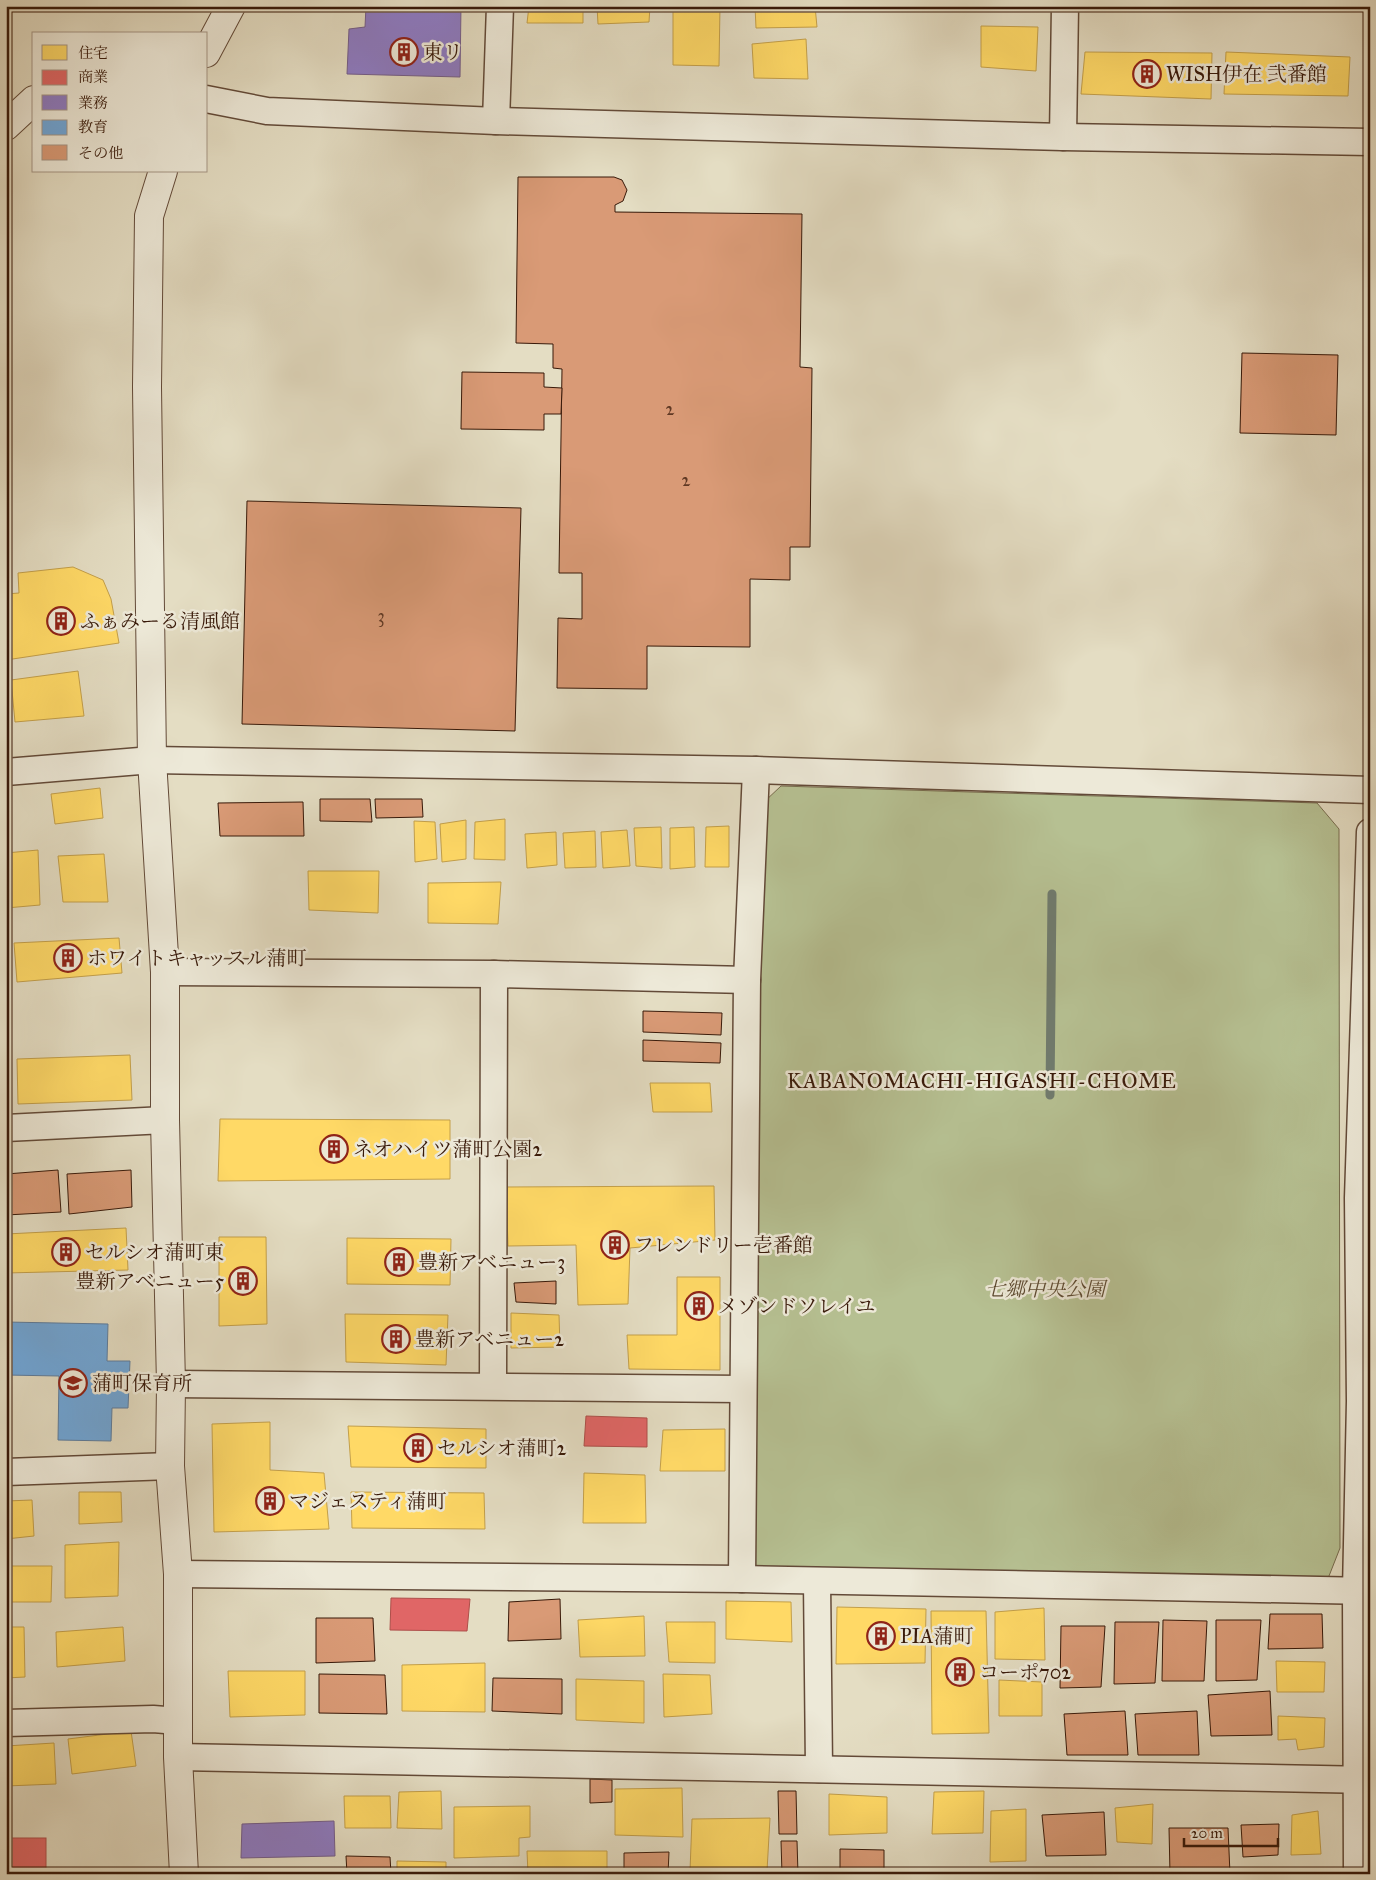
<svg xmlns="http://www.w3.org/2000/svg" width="1376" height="1880" viewBox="0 0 1376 1880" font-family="'IM FELL Great Primer','Noto Serif JP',serif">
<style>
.green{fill:#b6c092;stroke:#776c4e}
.homes{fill:#ffd966;stroke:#c39f4a}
.shops{fill:#e06666;stroke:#ae4f4a}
.offices{fill:#8e7cc3;stroke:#745e8b}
.schools{fill:#6fa8dc;stroke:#5e7d9d}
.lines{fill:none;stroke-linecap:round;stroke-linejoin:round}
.stream{stroke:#707b6e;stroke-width:9}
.building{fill:#d99a76;stroke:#381909}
.minor-casing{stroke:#634a38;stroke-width:29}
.tertiary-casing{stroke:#634a38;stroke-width:30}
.minor{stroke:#ede9d8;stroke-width:26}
.tertiary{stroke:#ede9d8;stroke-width:28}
.labels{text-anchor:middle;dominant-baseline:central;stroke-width:5;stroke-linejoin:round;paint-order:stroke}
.number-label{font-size:18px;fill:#603924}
.poi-label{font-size:20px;fill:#381909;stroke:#ede9d8;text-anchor:start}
.park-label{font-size:20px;font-style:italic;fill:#5e4b32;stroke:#ede9d8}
.neighbourhood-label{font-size:21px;letter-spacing:1px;fill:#381909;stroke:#ede9d8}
</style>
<rect width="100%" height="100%" fill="#e4ddc3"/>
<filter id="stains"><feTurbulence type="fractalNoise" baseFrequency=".004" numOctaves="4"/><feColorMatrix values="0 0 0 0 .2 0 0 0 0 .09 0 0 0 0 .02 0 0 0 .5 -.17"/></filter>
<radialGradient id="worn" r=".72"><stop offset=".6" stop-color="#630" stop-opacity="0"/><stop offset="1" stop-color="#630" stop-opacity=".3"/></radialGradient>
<!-- green -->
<path class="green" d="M781,786l536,17 22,26 1,719 -11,28 -15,14 -572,-11 22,-777z"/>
<!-- homes -->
<g class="homes">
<path d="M529,6h54v17h-56z"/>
<path d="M597,6h53l-1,16 -51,2z"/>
<path d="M673,6h47l-1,60 -46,-1z"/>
<path d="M755,6h60l2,21 -61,1z"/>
<path d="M981,26l57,1 -2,44 -55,-4z"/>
<path d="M806,39l2,40 -54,-1 -2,-34z"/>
<path d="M1085,52l127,1 -1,46 -130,-5z"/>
<path d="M1226,52l124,5 -2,39 -124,-2z"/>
<path d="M73,567l30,13 8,19 8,44 -113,17v-66l13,-1 -1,-20z"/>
<path d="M78,671l6,45 -69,6 -4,-42z"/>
<path d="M100,788l3,30 -48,6 -4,-30z"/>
<path d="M505,819v41l-31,-1 1,-37z"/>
<path d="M466,820v39l-24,3 -2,-38z"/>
<path d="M414,821l21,1 2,37 -22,3z"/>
<path d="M729,826v41h-24l1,-40z"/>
<path d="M661,827l1,41 -26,-2 -2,-38z"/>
<path d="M694,827l1,40 -25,2v-41z"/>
<path d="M627,830l3,36 -27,2 -2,-36z"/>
<path d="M595,831l1,36 -31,1 -2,-35z"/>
<path d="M556,832l1,33 -30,3 -2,-34z"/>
<path d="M38,850l2,55 -34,3v-55z"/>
<path d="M104,854l4,48h-45l-5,-46z"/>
<path d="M308,871h71l-1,42 -69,-3z"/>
<path d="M501,882l-3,42 -70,-1v-40z"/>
<path d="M119,938l3,35 -105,9 -3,-39z"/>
<path d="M130,1055l2,45 -114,4 -1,-45z"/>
<path d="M650,1083h60l2,29h-59z"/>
<path d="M220,1119l230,1v59l-232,2z"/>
<path d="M714,1186l1,54 -85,8 -2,56 -50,1 -2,-60 -68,1 -2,-59z"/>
<path d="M126,1228l2,42 -122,3v-39z"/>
<path d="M219,1237h47l1,87 -48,2z"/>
<path d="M347,1238l104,1 -1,46 -103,-1z"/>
<path d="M677,1277h43v93l-91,-1 -2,-34h50z"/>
<path d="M511,1313l48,2 1,32 -49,1z"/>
<path d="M345,1314l103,1 -2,50 -100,-3z"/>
<path d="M270,1422v48l54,3 5,56 -115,3 -2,-108z"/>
<path d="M348,1426l138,3v39l-135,-1z"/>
<path d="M725,1429v42h-65l3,-41z"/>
<path d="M584,1473l61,2 1,48h-63z"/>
<path d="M79,1492h42l1,30 -43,2z"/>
<path d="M351,1492l133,1 1,36 -133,-1z"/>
<path d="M32,1500l2,36 -28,3v-38z"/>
<path d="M119,1542l-1,54 -53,2v-53z"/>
<path d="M6,1566h46l-1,36h-45z"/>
<path d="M726,1601l65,1 1,40 -66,-3z"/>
<path d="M837,1607l89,2 -1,54 -89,1z"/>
<path d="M1044,1608l1,52 -50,-1v-47z"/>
<path d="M931,1611h55l3,122 -57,1z"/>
<path d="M644,1616l1,40 -65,1 -2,-37z"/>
<path d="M666,1622h49v41l-46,-1z"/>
<path d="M6,1627h18l1,50 -19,1z"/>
<path d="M123,1627l2,34 -68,6 -1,-35z"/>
<path d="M1276,1661l49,1 -1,30h-47z"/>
<path d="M485,1663v49l-83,-1v-46z"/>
<path d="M228,1671h77v44l-75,2z"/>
<path d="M663,1674l47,1 2,39 -48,3z"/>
<path d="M576,1679l68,2v42l-68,-3z"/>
<path d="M999,1680l43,2v34h-43z"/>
<path d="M1278,1716l47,2 -1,29 -26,3 -2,-11 -18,1z"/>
<path d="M131,1731l5,35 -64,8 -4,-35z"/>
<path d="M54,1743l2,41 -50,2v-40z"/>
<path d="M682,1788l1,49 -68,-2v-46z"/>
<path d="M441,1791l1,38 -45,-1 2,-36z"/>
<path d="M984,1791l-1,42 -51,1 2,-42z"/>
<path d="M829,1794l58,3v36l-58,2z"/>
<path d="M344,1796h46l1,32h-46z"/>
<path d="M1153,1804l-1,40 -35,-2 -2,-34z"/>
<path d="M530,1806v31l-11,1v18l-65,2v-51z"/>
<path d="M1026,1809v52l-36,1 1,-51z"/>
<path d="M1318,1811l3,43 -30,1 1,-40z"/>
<path d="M770,1818l-3,53h-77l2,-52z"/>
<path d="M527,1851h80v23h-79z"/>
<path d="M397,1861l49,1v12h-49z"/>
<rect x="246" y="1869" width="90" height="5"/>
</g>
<!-- shops -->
<g class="shops">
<path d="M586,1416l61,2v29l-63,-1z"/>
<path d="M391,1598l79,1 -3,32 -77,-1z"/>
<rect x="6" y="1838" width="40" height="36"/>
</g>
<!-- offices -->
<g class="offices">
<path d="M366,6h95l-1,71 -113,-3 2,-45 16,-2z"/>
<path d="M334,1821l1,35 -94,2 1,-34z"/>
</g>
<!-- schools -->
<path class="schools" d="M6,1322l102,2 -1,37h23l-2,47h-16l-1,33 -53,-1 1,-64 -53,-1z"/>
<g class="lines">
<!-- stream -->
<path class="stream" d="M1050,1095l2,-201"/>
</g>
<!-- building -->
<g class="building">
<path d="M518,177h96l8,3 5,10 -4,11 -8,4v7l187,2 -2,153 12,1 -2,179h-20v33l-40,-1v68l-103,-1v43l-90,-1 1,-70 24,1v-46h-23l3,-204 -9,-1v-24l-37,-1z"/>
<path d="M1242,353l96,2 -2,80 -96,-2z"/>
<path d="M462,372l82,1v14l18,1 -1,26h-17v16l-83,-1z"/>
<path d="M247,501l274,7 -6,223 -273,-7z"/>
<path d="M320,799h50l2,23 -52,-1z"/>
<path d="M375,799h47l1,18 -47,1z"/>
<path d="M303,802l1,34h-84l-2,-33z"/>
<path d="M643,1011l79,2 -1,22 -78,-3z"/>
<path d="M643,1040l78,3 -1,20 -77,-2z"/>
<path d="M58,1170l3,42 -55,3v-41z"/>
<path d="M131,1170l1,37 -63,7 -2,-40z"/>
<path d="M556,1281v23l-40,-2 -2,-19z"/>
<path d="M560,1599l1,40 -53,2 1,-39z"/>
<path d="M1270,1614h52l1,34 -55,1z"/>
<path d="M316,1618h57l2,43 -59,2z"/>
<path d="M1163,1620l44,1 -3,60h-42z"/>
<path d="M1216,1620h45l-4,60 -41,1z"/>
<path d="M1115,1622h44l-4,61 -41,1z"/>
<path d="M1061,1626h44l-4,61 -41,1z"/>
<path d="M319,1674l66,1 2,39 -68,-1z"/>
<path d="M493,1678l69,1v35l-70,-3z"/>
<path d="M1270,1691l2,44 -61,1 -3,-41z"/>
<path d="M1125,1711l3,44h-61l-3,-41z"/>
<path d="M1197,1711l2,44h-61l-3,-41z"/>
<path d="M590,1779l22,1v22l-22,1z"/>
<path d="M778,1791h18l1,43h-18z"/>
<path d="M1104,1812l2,43 -60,1 -4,-41z"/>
<path d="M1279,1824l-1,31 -35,2 -2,-32z"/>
<path d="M1169,1828h59l2,46h-60z"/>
<path d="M781,1841h16l1,33h-16z"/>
<path d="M840,1849l44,1v24h-44z"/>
<path d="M669,1852l-1,22h-44v-21z"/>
<path d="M346,1856l44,1 1,17h-44z"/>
</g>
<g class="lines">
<defs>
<g id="minor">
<path d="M206,99l61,12 229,10 567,16 307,5"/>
<path d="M496,121l4,-115"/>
<path d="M1063,137l2,-131"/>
<path d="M6,772l146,-12 604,10 614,20"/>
<path d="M165,972l329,2 253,6"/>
<path d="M6,1128l159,-8"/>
<path d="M171,1384l572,5"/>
<path d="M493,1386l1,-412"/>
<path d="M6,1472l164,-6"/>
<path d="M178,1574l564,5 628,12"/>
<path d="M742,1579l5,-599 9,-210"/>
<path d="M817,1581l2,188"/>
<path d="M6,1723l147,-4 25,2"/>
<path d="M178,1757l1192,23"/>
<path d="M1357,1874l-1,-283 4,-190 -2,-203 12,-366"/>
</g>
<g id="tertiary">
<path d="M206,53l25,-47"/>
<path d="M6,126l28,-26"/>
<path d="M163,171l-14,45 -2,171 5,373 13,212v148l6,264 -1,82 8,108v183l6,117"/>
</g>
</defs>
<!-- minor casing -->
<use href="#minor" class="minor-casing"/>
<!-- tertiary casing -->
<use href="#tertiary" class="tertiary-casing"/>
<!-- minor -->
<use href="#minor" class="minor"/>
<!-- tertiary -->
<use href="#tertiary" class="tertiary"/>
</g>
<!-- icons -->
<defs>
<symbol id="building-ring" viewBox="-11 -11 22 22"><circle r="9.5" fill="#ede9d8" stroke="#8f2418" stroke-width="1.5"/><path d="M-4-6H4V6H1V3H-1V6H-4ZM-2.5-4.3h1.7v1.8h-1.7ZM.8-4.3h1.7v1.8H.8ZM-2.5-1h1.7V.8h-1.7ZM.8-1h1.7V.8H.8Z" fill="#8f2418"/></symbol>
<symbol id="school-ring" viewBox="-11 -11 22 22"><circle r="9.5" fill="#ede9d8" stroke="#8f2418" stroke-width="1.5"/><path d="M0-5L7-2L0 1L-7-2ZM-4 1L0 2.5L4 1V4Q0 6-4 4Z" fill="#8f2418"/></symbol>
</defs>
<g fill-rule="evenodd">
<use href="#building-ring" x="388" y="36" width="32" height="32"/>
<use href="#building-ring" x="1131" y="58" width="32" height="32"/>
<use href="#building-ring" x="45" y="605" width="32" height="32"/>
<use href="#building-ring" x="52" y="942" width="32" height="32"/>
<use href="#building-ring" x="318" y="1133" width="32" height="32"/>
<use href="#building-ring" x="599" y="1229" width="32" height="32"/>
<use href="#building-ring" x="50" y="1236" width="32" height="32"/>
<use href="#building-ring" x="383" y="1246" width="32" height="32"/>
<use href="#building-ring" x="227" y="1265" width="32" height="32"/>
<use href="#building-ring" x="683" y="1290" width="32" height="32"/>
<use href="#building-ring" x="380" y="1323" width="32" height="32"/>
<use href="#school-ring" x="57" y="1367" width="32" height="32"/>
<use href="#building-ring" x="402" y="1432" width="32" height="32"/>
<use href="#building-ring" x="254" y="1485" width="32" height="32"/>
<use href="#building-ring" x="865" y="1620" width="32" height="32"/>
<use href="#building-ring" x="944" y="1656" width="32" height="32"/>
</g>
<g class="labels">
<!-- number labels -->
<g class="number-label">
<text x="670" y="409">2</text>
<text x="686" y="480">2</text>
<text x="381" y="616">3</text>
</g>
<!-- poi labels -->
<g class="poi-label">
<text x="423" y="52">東リ</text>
<text x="1166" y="74">WISH伊在 弐番館</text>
<text x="80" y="621">ふぁみーる清風館</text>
<text x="87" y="958">ホワイトキャッスル蒲町</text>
<text x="353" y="1149">ネオハイツ蒲町公園2</text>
<text x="634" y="1245">フレンドリー壱番館</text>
<text x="85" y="1252">セルシオ蒲町東</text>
<text x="418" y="1262">豊新アベニュー3</text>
<text x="224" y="1281" text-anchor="end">豊新アベニュー5</text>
<text x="718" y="1306">メゾンドソレイユ</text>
<text x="415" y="1339">豊新アベニュー2</text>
<text x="92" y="1383">蒲町保育所</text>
<text x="437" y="1448">セルシオ蒲町2</text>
<text x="289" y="1501">マジェスティ蒲町</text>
<text x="900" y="1636">PIA蒲町</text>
<text x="979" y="1672">コーポ702</text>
</g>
<!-- park labels -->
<g class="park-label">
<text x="1045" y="1289">七郷中央公園</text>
</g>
<!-- neighbourhood labels -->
<g class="neighbourhood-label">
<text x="982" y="1081">KABANOMACHI-HIGASHI-CHOME</text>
</g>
</g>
<!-- margin -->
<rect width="1376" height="1880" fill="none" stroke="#e4ddc3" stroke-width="25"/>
<rect x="8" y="8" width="1361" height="1865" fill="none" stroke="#381909" stroke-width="2.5"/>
<rect x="12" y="12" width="1351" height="1855" fill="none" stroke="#381909"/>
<!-- legend -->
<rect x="32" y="32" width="175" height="140" fill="#ede9d8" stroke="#a59685"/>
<rect x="42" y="45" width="25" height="15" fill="#ffd966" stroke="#a59685"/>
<text x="78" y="58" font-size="15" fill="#381909">住宅</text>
<rect x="42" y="70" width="25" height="15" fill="#e06666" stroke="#a59685"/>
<text x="78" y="82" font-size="15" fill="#381909">商業</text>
<rect x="42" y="95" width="25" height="15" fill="#8e7cc3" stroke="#a59685"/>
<text x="78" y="108" font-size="15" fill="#381909">業務</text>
<rect x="42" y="120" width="25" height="15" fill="#6fa8dc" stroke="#a59685"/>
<text x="78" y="132" font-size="15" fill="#381909">教育</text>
<rect x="42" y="145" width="25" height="15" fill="#d99a76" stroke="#a59685"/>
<text x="78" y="158" font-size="15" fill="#381909">その他</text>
<!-- scale -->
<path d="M1184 1838v8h94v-8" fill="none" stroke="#381909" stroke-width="2.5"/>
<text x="1191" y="1838" font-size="15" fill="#381909" stroke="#ede9d8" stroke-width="4" paint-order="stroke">20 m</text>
<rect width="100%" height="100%" filter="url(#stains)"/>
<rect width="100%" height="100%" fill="url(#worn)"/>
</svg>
